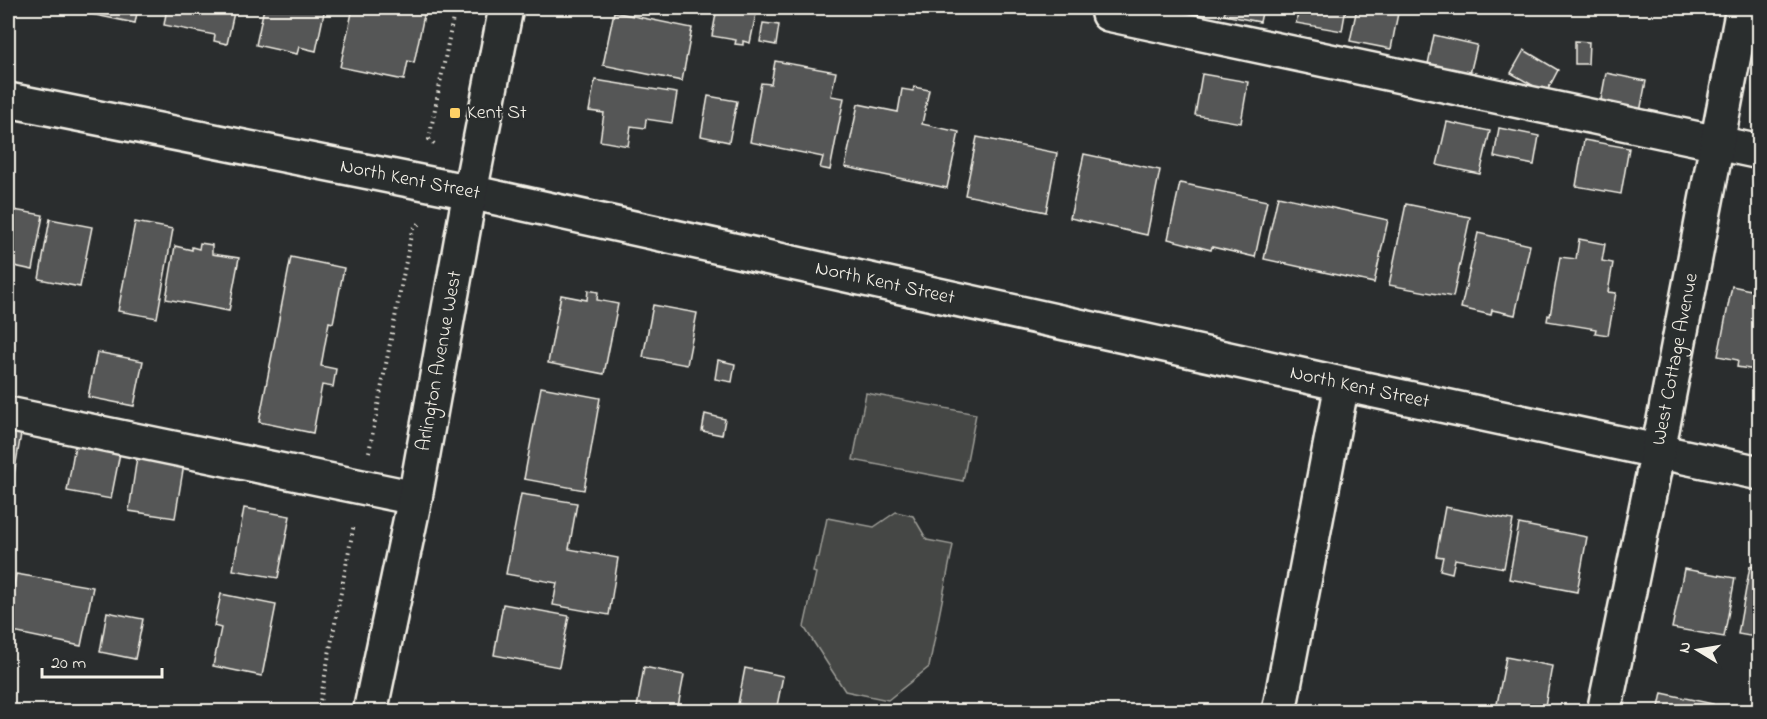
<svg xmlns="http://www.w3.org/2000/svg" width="1767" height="719" viewBox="0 0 1767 719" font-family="'Indie Flower',sans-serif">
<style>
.green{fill:#444645;stroke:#9c9c96;stroke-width:1.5}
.building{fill:#555756;stroke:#f4f1e8;stroke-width:1.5}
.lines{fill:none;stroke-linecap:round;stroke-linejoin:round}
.minor-casing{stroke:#f4f1e8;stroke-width:38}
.path{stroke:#f4f1e8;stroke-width:4;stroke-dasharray:1.5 4.5;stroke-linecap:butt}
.minor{stroke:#2a2d2e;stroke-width:33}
.poi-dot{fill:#ffd166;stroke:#2a2d2e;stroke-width:2}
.labels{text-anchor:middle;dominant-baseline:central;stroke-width:4.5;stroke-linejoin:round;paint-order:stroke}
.poi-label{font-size:20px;fill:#f4f1e8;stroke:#2a2d2e;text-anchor:start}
.street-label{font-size:20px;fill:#f4f1e8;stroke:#2a2d2e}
</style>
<rect width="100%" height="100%" fill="#2a2d2e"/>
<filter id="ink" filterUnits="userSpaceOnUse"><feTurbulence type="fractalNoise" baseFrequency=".0167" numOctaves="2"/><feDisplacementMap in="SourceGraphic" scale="12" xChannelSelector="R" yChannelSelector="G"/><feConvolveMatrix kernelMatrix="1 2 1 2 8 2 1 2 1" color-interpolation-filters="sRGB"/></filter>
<g filter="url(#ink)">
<!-- green -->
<g class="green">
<path d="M866,393l110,21 -13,67 -110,-21z"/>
<path d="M896,512l17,4 14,24 26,5 -24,122 -41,33 -43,-9 -41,-64 12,-54 -3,-1 3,-14 3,-1 8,-39 47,9z"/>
</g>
<!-- building -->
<g class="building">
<path d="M72,8h66l-3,15 -64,-13z"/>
<path d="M167,8h68l-8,36 -13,-3 1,-6 -51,-10z"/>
<path d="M264,8h61l-9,43 -17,-4 -2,7 -41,-9z"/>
<path d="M353,8h61l11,2 -11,53 -6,-2 -4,19 -64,-13z"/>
<path d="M717,8l39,6 -6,29 -7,-2v4l-8,-1 1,-4 -24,-4z"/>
<path d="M1226,8h37l-3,14 -36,-7z"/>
<path d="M1299,8h47l-4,23 -46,-8z"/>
<path d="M1357,8h42l-8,41 -41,-8z"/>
<path d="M614,12l78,16 -10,53 -79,-16z"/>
<path d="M763,23l16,2 -3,20 -16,-3z"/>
<path d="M1434,35l43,10 -8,33 -42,-9z"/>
<path d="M1575,41l14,1 -1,22h-13z"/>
<path d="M1524,50l34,20 -12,23 -35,-20z"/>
<path d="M775,61l61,11 -5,24 13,2 -14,72 -10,-2 3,-11 -73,-15 11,-59 10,1z"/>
<path d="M1606,73l40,8 -6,31 -40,-7z"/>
<path d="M1202,74l46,8 -7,41 -46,-8z"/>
<path d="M595,80l82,13 -5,30 -26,-4 -1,9 -14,-2 -3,20 -28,-5 4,-28 -15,-2z"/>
<path d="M914,87l15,3 -7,34 37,8 -12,56 -102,-21 13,-63 40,8 4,-23 11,2z"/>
<path d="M708,96l29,5 -8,41 -28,-6z"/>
<path d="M1447,122l43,9 -10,43 -43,-9z"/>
<path d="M1499,128l40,8 -5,29 -40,-8z"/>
<path d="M977,137l80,16 -11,59 -81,-17z"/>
<path d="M1584,140l45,8 -8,46 -45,-8z"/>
<path d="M1084,154l76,16 -13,65 -77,-17z"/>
<path d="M1180,183l87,18 -12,56 -43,-10 -1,3 -43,-11z"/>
<path d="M1278,196l110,24 -14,63 -110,-24z"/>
<path d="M1406,204l64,13 -17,80 -64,-12z"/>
<path d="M8,209l35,6 -10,55 -19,-4 -4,21h-2z"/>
<path d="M50,219l42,8 -12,60 -41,-8z"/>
<path d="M135,222l38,7 -16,89 -39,-7z"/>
<path d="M1478,233l52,12 -15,70 -23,-5 -1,5 -30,-7z"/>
<path d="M1579,239l26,5 -3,17 11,2 -5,29 8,1 -8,42 -13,-2 1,-4 -49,-8 1,-6 2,1 10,-59 16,2z"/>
<path d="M200,243l12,2v9l27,4 -10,53 -63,-12 9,-53 17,4v-3l7,2z"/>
<path d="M291,257l53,11 -11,55 -4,-1 -8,44 15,3 -3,18 -11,-2 -9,48 -54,-11z"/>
<path d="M1732,286l28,6v72h-3l-1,6 -19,-3 1,-7 -20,-4z"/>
<path d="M588,290l10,2 -1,8 21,4 -14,70 -56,-11 13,-68 26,5z"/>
<path d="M653,305l44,8 -10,52 -44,-8z"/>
<path d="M97,352l46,9 -9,45 -46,-9z"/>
<path d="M718,360l17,4 -3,18 -17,-3z"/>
<path d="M541,387l59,11 -16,92 -60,-11z"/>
<path d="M705,414l20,5 -3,16 -20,-4z"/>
<path d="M8,431l13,3 -8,46 -5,-1z"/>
<path d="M75,445l45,8 -9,46 -44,-8z"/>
<path d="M137,457l47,7 -9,54 -46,-7z"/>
<path d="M521,494l56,9 -8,46 49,9 -9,57 -56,-10 4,-22 -51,-9z"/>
<path d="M1445,507l68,13 -9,48 -49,-9 -3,14 -12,-3 3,-13 -7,-1z"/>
<path d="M244,508l46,8 -12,62 -45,-8z"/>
<path d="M1519,524l68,13 -10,55 -68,-13z"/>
<path d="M1750,566l10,1v85l-6,-1 2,-14 -18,-3z"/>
<path d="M1684,569l51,9 -11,59 -52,-9z"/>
<path d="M16,574l77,13 -12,59 -73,-15v-15z"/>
<path d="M221,594l55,11 -14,71 -49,-10 8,-38 -7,-2z"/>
<path d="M503,604l66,12 -10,51 -65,-12z"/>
<path d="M107,612l36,7 -8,40 -35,-7z"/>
<path d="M1506,657l46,9 -8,46 -47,-8z"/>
<path d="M644,667l40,8 -7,37h-22l-18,-4z"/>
<path d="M745,668l38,8 -7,35 -38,-7z"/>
<path d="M1662,693l51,11 -1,8h-54z"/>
<path d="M1727,706l28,6h-30z"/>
</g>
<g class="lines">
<defs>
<g id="minor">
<path d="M1108,14l652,138"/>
<path id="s1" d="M8,100l462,92 872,192 418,89"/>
<path d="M8,414l407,84"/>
<path id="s2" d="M370,712l45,-214 55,-306 36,-184"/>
<path d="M1279,712l63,-328"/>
<path id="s3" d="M1604,712l54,-261 85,-443"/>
</g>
</defs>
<!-- minor casing -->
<use href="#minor" class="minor-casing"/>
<!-- path -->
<g class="path">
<path d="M434,144l-5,-5 26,-131"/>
<path d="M369,452l43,-222 8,-7"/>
<path d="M318,712l36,-188"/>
</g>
<!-- minor -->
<use href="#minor" class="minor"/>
</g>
</g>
<!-- markers -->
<rect class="poi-dot" x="449" y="107" width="12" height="12" rx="3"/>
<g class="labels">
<!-- poi labels -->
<g class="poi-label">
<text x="467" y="113">Kent St</text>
</g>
<!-- street labels -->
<g class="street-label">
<text stroke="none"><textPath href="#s1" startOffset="410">North Kent Street</textPath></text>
<text stroke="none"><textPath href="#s1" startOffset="896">North Kent Street</textPath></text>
<text stroke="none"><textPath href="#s2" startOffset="358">Arlington Avenue West</textPath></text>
<text stroke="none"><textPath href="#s3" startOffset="360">West Cottage Avenue</textPath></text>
<text stroke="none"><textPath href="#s1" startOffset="1382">North Kent Street</textPath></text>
</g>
</g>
<!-- margin -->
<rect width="1767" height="719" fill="none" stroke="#2a2d2e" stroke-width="30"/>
<rect x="15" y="15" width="1737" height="689" fill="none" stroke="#f4f1e8" stroke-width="2" filter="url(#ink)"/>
<!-- north arrow -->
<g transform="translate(1698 650) rotate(281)" stroke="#2a2d2e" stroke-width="4.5" paint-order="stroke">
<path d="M0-4.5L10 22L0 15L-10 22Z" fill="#f4f1e8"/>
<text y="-9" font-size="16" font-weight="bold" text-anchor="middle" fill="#f4f1e8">N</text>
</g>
<!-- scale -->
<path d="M42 668v9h120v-9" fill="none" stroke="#f4f1e8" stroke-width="3"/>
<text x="51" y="668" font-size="18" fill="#f4f1e8" stroke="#2a2d2e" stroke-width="4.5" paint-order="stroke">20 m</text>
</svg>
